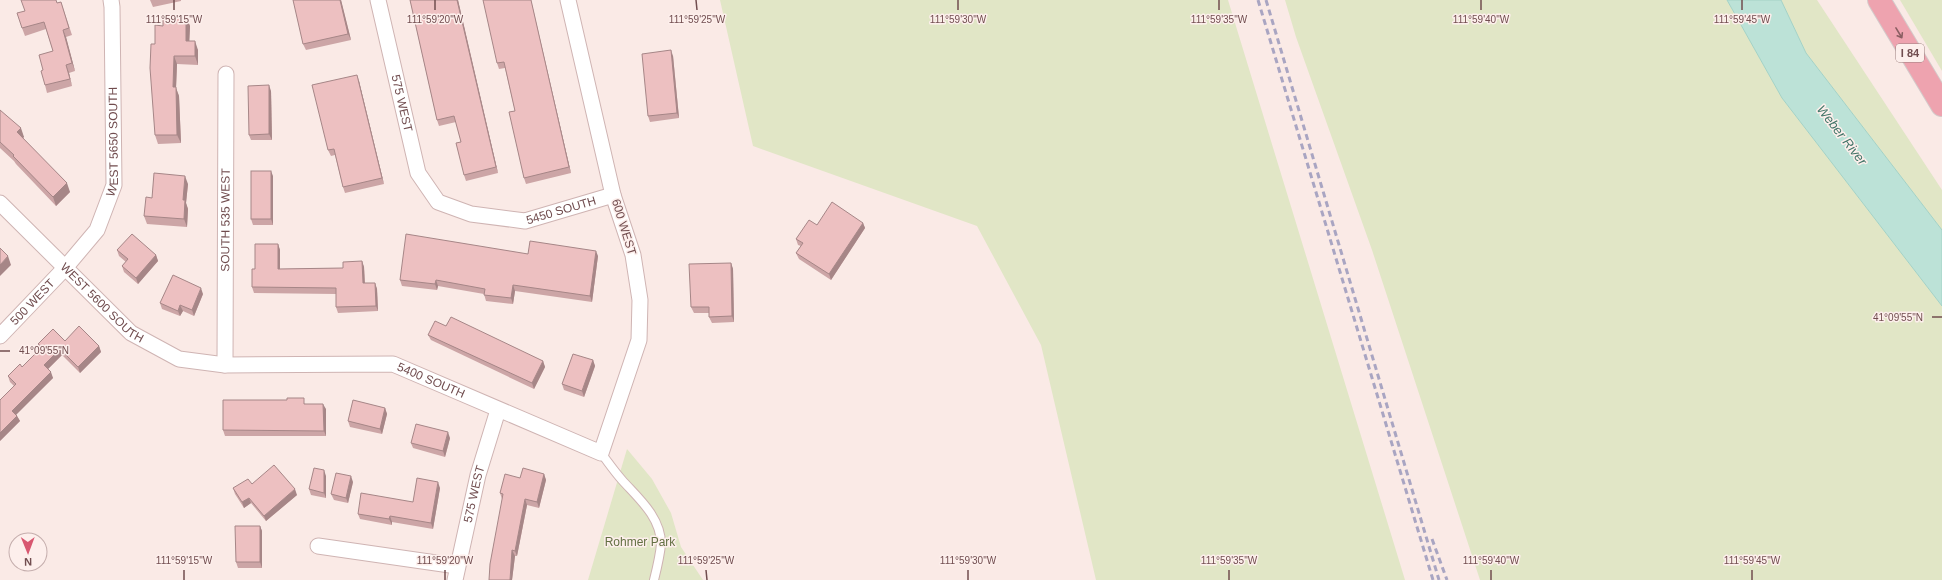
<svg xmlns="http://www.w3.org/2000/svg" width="1942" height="580" viewBox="0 0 1942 580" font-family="Helvetica,sans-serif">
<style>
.green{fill:#e1e6c6}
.water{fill:#bce2d7;stroke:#a3d2c6}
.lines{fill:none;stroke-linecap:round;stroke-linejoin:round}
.service-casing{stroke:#cfb4b3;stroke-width:10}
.minor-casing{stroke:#cfb4b3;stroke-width:17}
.motorway-casing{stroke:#d4caca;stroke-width:24}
.service{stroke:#fff;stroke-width:8}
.minor{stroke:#fff;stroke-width:15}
.motorway{stroke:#eea3af;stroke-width:22}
.rail{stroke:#a9a5c2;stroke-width:3;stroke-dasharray:6 4;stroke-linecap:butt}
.wall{fill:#cca5a6}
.shaded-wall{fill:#a68687}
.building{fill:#edc0c1;stroke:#a68687}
.oneway{stroke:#8a5e62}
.ticks{fill:none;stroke:#714d4f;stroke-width:1.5}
.labels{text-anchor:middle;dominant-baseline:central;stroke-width:3;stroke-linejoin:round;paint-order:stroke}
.shield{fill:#fdefec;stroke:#9b7e7e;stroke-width:1}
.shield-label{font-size:11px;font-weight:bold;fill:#714d4f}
.street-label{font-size:12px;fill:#714d4f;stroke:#fdefec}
.park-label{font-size:12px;fill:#637043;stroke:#fdefec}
.water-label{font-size:13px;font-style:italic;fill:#427568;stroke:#fdefec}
.ticks-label{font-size:10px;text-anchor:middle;fill:#714d4f;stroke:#fdefec;stroke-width:3;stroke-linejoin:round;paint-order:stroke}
</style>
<rect width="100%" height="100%" fill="#faeae6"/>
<!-- green -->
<g class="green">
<path d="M720,0h508l177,580h-309l-55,-235 -64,-119 -224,-80z"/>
<path d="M1285,0h442l55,98 160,208v274h-462l-108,-330 -76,-213z"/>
<path d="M1781,0h36l125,190v40l-136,-177z"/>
<path d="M1900,0h42v71z"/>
<path d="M627,449l25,30 19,34 10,34 22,33h-115z"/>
</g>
<!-- water -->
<path class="water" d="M1727,0h54l25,53 136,177v76l-160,-208z"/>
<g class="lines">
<defs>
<path id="service" d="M601,453c7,9 13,18 21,27 16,18 39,37 39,64 -1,12 -4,24 -7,36"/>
<g id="minor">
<path id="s1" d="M378,0l40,173 20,29 33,12 54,7 88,-26"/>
<path id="s2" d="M0,203l131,130 48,26 46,6 168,-1 208,89 38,-113 1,-40 -7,-45 -20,-60 -45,-195"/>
<path id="s3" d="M0,336l65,-68 32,-38 17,-45 -2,-178 -1,-7"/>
<path id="s4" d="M225,365l1,-291"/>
<path d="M318,546l139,20"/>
<path id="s5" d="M455,580l23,-105 20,-65"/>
</g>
<path id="motorway" d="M1879,0l63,105"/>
</defs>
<!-- service casing -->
<use href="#service" class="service-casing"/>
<!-- minor casing -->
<use href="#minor" class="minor-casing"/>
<!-- motorway casing -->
<use href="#motorway" class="motorway-casing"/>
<!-- service -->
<use href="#service" class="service"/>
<!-- minor -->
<use href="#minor" class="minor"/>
<!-- motorway -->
<use href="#motorway" class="motorway"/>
<!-- rail -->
<g class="rail">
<path d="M1258,0l175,580"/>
<path d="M1266,0l173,580"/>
<path d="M1432,539l15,41"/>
</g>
</g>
<!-- wall -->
<g class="wall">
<path d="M150,0h31v1l-28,6z"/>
<path d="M341,0l10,40 -45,10 -3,-6z"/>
<path d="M410,0h48l40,173 -32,8 -2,-6 -3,-33 -5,-20 -17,4 -2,-6z"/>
<path d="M531,0l40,173 -45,11 -2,-6 -9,-67 -10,-43 -6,1 -2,-6z"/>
<path d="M61,2l11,33 -6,2 9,34 -6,2 3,13 -25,7 -2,-8 -2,-15 10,-19 -7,-22 -21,7 -3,-8 36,-25z"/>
<path d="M186,17l4,9 -1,15 9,9v15l-21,-1 -1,24 3,8 2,47 -23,1 -3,-9v-91l8,-18z"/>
<path d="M673,56l6,62 -29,4 -2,-6z"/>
<path d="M359,81l25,103 -39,9 -2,-6 -8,-32 -4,1 -3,-6z"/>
<path d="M271,91l1,49h-21l-2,-5z"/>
<path d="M0,110l24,27 -1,1 47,54 -14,14 -40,-42 -2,-3 -14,-13z"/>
<path d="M273,176v49h-20l-2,-6z"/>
<path d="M188,184l-2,19 2,6 -1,18 -40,-3 -3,-8 8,-18z"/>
<path d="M863,223l2,5 -34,52 -32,-21 -3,-6 5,-7 -3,-1 -2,-6 21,-14z"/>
<path d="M278,244l2,6v19l63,-1 19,-7 2,6 1,16h10l2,6 1,22 -40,2 -2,-6v-13l-82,-1 -2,-6 3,-18z"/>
<path d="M117,250l39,5 2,6 -20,23 -14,-12 -2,-6 4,-4 -7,-6z"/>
<path d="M528,254l70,2 -6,46 -77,-11 -2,13 -27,-3 -2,-7 -46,-8 -1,4 -35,-4 -2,-6z"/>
<path d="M731,263l2,6 1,53 -22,1 -3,-6v-4h-15l-3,-6z"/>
<path d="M203,294l-9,22 -11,-5 -3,5 -18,-7 -2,-6z"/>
<path d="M446,326l97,35 2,6 -11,22 -103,-49 -3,-5z"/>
<path d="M65,341l34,5 2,6 -21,21 -18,-18 -14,14 5,9 -37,36 1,2 3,5 -20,20 14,-55 -4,-4 -2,-6 14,-9 18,-18 -2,-5z"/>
<path d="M593,360l2,6 -11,31 -20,-7 -2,-6z"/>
<path d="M287,400l19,4 20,5v27h-101l-2,-6z"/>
<path d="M385,408l2,6 -5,20 -32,-7 -2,-6z"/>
<path d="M450,438l-5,19 -32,-9 -2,-5z"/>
<path d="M544,474l2,6 -7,28 -12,-3 -10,51h-2l-3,24 -10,-81 -2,-6 20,-15z"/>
<path d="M326,476v22l-15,-3 -2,-6z"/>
<path d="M353,482l-5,21 -14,-3 -3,-6z"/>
<path d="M252,484l45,11 -31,26 -15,-18 -7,5 -9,-14 -2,-6z"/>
<path d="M440,488l-7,41 -41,-7v3l-32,-6 -2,-5 55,-12z"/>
<path d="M260,526l2,5v37h-24l-2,-6z"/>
</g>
<!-- shaded-wall -->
<g class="shaded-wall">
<path d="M340,0h1l10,40 -3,-6z"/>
<path d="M457,0h1l40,173 -2,-6z"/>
<path d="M531,0l40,173 -2,-6z"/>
<path d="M186,17l4,9 -1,24 -3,-9z"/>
<path d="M63,30l3,7 9,34 -3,-8z"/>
<path d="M195,41l3,9v15l-3,-9z"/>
<path d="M671,50l2,6 6,62 -2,-5z"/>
<path d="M174,56l3,8 -1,24 3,8 2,47 -4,-8 -4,-48z"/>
<path d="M66,65l3,8 3,13z"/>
<path d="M357,75l2,6 25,103 -2,-6z"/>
<path d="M269,85l2,6 1,49 -3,-6z"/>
<path d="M21,128l3,9 -4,4 -3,-9z"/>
<path d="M271,171l2,5v49l-2,-6z"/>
<path d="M185,176l3,8 -2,19 2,6 -1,18 -3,-8 -1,-19z"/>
<path d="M67,183l3,9 -14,14 -3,-9z"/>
<path d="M863,223l2,5 -34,52 -2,-6z"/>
<path d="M278,244l2,6v25l-2,-6z"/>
<path d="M596,251l2,5 -6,46 -2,-6z"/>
<path d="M156,255l2,6 -20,23 -2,-6z"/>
<path d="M8,256l3,9 -11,11v-11z"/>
<path d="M362,261l2,6 1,22 -2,-6z"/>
<path d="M731,263l2,6 1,53 -2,-6z"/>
<path d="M436,280l2,6 -1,4 -2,-6z"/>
<path d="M375,283l2,6 1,22 -2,-5z"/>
<path d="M513,285l2,6 -2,13 -2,-6z"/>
<path d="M201,288l2,6 -9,22 -2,-6z"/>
<path d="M180,305l3,6 -3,5 -2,-5z"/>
<path d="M99,346l2,6 -21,21 -2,-6z"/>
<path d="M60,349l2,6 -16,16 -2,-6z"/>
<path d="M593,360l2,6 -11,31 -2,-6z"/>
<path d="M543,361l2,6 -11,22 -2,-6z"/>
<path d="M51,372l2,6 -38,38 -3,-5z"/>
<path d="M323,404l3,5v27l-2,-5z"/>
<path d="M385,408l2,6 -5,20 -2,-5z"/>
<path d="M17,416l3,5 -20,20v-8z"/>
<path d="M448,432l2,6 -5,19 -2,-6z"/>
<path d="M324,470l2,6v22l-2,-5z"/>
<path d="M544,474l2,6 -7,28 -2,-6z"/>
<path d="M351,476l2,6 -5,21 -2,-5z"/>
<path d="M438,482l2,6 -7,41 -2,-6z"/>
<path d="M295,489l2,6 -31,26 -2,-5z"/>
<path d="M249,498l2,5 -7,5 -2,-6z"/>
<path d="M525,499l2,6 -10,51 -2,-5z"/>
<path d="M390,516l2,6v3l-3,-6z"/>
<path d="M260,526l2,5v37l-2,-6z"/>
<path d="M512,550l3,6 -3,24h-2z"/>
</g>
<!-- building -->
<g class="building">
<path d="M21,0h35l1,3 4,-1 8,26 -6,2 9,33 -6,2 4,14 -25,6 -4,-14 2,-1 -4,-15 14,-4 -9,-29 -22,6 -5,-15 8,-2z"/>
<path d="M293,0h47l8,34 -45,10z"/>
<path d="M410,0h47l39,167 -32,8 -8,-32 5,-1 -7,-26 -17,4z"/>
<path d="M483,0h48l38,167 -45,11 -15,-66 6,-1 -11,-49 -7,1z"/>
<path d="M163,17h23v24h9v15h-21l-1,31h3l1,48h-22l-5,-67 1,-24h4v-19l8,1z"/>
<path d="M671,50l6,63 -29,3 -6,-62z"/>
<path d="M357,75l25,103 -39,9 -9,-38 -6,1 -16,-65z"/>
<path d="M269,85v49l-20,1 -1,-49z"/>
<path d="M0,110l21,18 -4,4 50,51 -14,14 -40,-41 1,-1 -14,-13z"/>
<rect x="251" y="171" width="20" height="48"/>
<path d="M154,173l31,3 -2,24h2l-1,19 -40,-3 2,-19 6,1z"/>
<path d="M832,202l31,21 -34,51 -33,-21 7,-10 -7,-4 13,-19 8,5z"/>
<path d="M132,234l24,21 -20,23 -14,-12 6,-7 -11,-9z"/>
<path d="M406,234l122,20 2,-13 66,10 -6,45 -77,-11 -2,13 -27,-3 1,-6 -49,-9 -1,4 -35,-4z"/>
<path d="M255,244h23v25l65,-1v-6l19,-1 1,22h12l1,23 -40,1v-19l-84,-1v-18h3z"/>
<path d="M0,248l8,8 -8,9z"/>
<path d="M731,263l1,53 -23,1v-10h-18l-2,-43z"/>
<path d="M173,275l28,13 -9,22 -12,-5 -2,6 -18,-8z"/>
<path d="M451,317l92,44 -11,22 -104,-48 7,-14 11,5z"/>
<path d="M79,326l20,20 -21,21 -18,-18 -16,16 7,7 -39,39 5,5 -17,17v-33l16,-16 -8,-8 12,-12 2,3 20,-20 -4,-3 15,-15 12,12z"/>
<path d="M573,354l20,6 -11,31 -20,-7z"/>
<path d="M287,398h17v6h19l1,27 -101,-1v-30h64z"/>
<path d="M353,400l32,8 -5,21 -32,-8z"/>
<path d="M416,424l32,8 -5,19 -32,-8z"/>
<path d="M274,465l21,24 -31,27 -15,-18 -7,4 -9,-14 15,-9 4,5z"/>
<path d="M314,468l10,2v23l-15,-4z"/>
<path d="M523,468l21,6 -7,28 -12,-3 -10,52 -3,-1 -2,30h-21l1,-16 13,-70 -3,-1 5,-19 15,4z"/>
<path d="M336,473l15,3 -5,22 -15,-4z"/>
<path d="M417,478l21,4 -7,41 -41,-7 -1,3 -31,-5 3,-21 52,9z"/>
<path d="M235,526h25v36h-24z"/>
</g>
<!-- one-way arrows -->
<defs><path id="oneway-shaft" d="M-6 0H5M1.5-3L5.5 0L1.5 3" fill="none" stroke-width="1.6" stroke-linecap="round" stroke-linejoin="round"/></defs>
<use class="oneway" href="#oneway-shaft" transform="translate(1899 33) rotate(59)"/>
<!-- ticks -->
<path class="ticks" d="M174,0v10M435,0v10M696,0l1,10M958,0v10M1219,0v10M1481,0v10M1742,0v10M1932,317h10M0,351h10M184,570v10M445,570v10M706,570l1,10M968,570v10M1229,570v10M1491,570v10M1752,570v10"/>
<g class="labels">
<!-- shield labels -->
<rect class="shield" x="1896" y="44" width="28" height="18" rx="3"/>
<g class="shield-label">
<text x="1910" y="53">I 84</text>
</g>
<!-- street labels -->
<g class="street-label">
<text stroke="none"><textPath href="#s1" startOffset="106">575 WEST</textPath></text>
<text stroke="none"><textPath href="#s3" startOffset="235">WEST 5650 SOUTH</textPath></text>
<text stroke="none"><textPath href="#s1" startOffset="340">5450 SOUTH</textPath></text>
<text stroke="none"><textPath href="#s4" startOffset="145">SOUTH 535 WEST</textPath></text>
<text transform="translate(624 227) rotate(73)">600 WEST</text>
<text stroke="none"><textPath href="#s3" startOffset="47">500 WEST</textPath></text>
<text stroke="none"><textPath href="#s2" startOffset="143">WEST 5600 SOUTH</textPath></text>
<text stroke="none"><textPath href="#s2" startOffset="495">5400 SOUTH</textPath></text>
<text stroke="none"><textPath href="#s5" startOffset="88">575 WEST</textPath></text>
</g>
<!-- park labels -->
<g class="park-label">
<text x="640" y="542">Rohmer Park</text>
</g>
<!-- water labels -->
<g class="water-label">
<text transform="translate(1842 135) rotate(52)">Weber River</text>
</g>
</g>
<g class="ticks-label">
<text x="174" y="23">111°59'15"W</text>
<text x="435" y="23">111°59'20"W</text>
<text x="697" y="23">111°59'25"W</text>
<text x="958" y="23">111°59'30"W</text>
<text x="1219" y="23">111°59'35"W</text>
<text x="1481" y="23">111°59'40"W</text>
<text x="1742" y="23">111°59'45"W</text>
<text x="1898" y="321">41°09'55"N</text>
<text x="44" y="354">41°09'55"N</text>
<text x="184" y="564">111°59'15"W</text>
<text x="445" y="564">111°59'20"W</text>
<text x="706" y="564">111°59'25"W</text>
<text x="968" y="564">111°59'30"W</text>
<text x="1229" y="564">111°59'35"W</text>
<text x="1491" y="564">111°59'40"W</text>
<text x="1752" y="564">111°59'45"W</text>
</g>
<!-- north arrow -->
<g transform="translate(28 552) rotate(179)"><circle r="19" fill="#fdefec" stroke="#c5aead"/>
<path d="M0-3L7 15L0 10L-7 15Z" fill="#d85770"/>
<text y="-6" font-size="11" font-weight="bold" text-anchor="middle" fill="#714d4f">N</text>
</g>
</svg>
